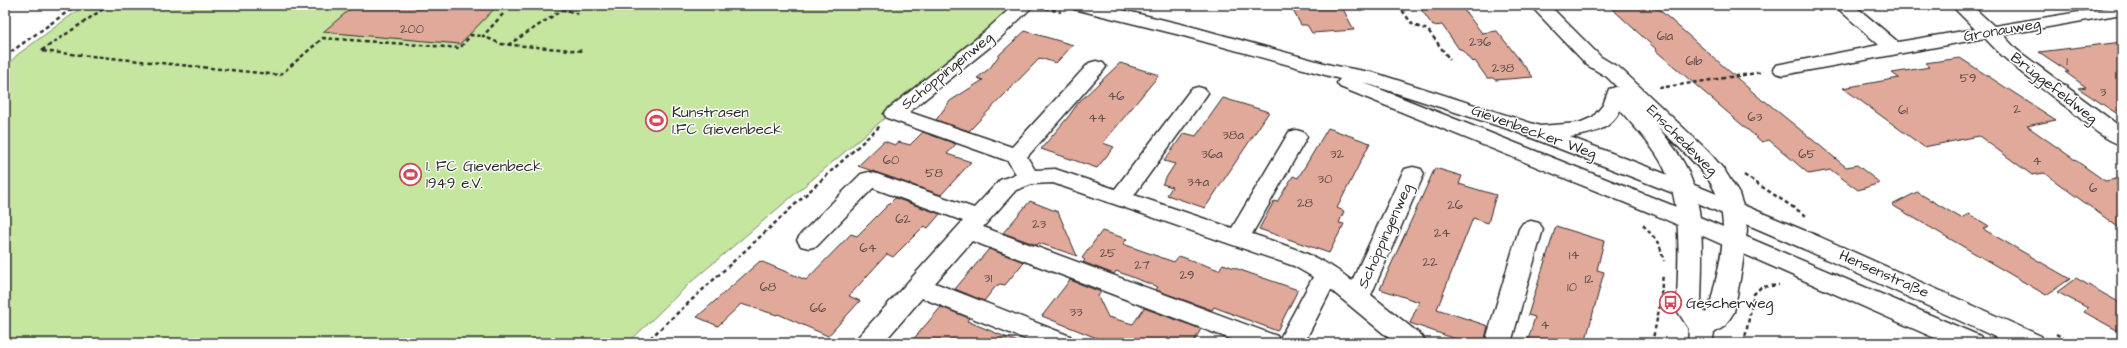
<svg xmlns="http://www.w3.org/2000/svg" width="2127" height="348" viewBox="0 0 2127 348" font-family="'Architects Daughter',sans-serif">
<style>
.green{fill:#c4e69f;stroke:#788865}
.building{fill:#e1a99a;stroke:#2b2b2b}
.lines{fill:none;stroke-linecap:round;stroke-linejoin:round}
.minor-casing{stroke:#2b2b2b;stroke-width:3}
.major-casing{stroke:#2b2b2b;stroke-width:3}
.path{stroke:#2b2b2b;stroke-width:2.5;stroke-dasharray:4 3;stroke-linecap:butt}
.minor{fill:#fff;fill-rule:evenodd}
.major{fill:#fff;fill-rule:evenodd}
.labels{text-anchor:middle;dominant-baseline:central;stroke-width:3;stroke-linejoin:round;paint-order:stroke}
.number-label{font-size:13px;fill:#584a47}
.street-label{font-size:15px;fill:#2b2b2b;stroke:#fff}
.poi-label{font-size:15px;fill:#2b2b2b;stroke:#fff;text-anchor:start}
</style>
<rect width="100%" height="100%" fill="#fff"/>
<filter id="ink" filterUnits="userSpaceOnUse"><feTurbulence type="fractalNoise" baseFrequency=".025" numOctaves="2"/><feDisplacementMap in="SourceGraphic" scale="8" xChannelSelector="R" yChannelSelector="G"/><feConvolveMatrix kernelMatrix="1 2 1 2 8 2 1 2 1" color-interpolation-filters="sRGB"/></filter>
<g filter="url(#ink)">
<!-- green -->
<path class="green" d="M85,5h920l5,7 -319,270 -63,61h-623v-275l12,-13z"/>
<!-- building -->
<g class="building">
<path d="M355,5h143l-38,39 -137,-12z"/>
<path d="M1290,5h43l1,3 8,-1 12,23 -42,3 -5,-8h-6z"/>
<path d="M1418,5h42l22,28 15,-2 36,46 -38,3 -2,-2h-6l-12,-17 -3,1 -11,-13h-2l-17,-24 -9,1z"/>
<path d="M1608,5h46l109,96h2l81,66 11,-2 23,18 -22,7 -27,-20 -22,4 -40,-34 -7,2 -107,-92h2z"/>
<path d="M1025,31l48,14 -17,18 -16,-5 -71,73 -33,-11 14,-19 33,-21 -6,-2 13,-10 10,-14z"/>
<path d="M2122,42v75l-44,-29 8,-1 -21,-15h4l-30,-20z"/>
<path d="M1960,58l96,62 -29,6 78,55 17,-3v52l-78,-57 -12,2 -53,-39 -55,11 -81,-59 56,-10 -7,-5 38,-6 -5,-4z"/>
<path d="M1120,63l39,12 -56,68 11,4 -17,21 -56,-19 28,-33 9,-13z"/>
<path d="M1223,98l46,14 -64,96 -38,-13 5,-8 -10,-3 13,-20 -11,-3 20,-28 12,3z"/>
<path d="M1328,128l42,15 -33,65 7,3 -5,12 5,1 -15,29 -70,-24 15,-28 3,1 16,-26 5,2z"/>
<path d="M923,132l33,12 -9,10 24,8 -30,33 -83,-29 26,-25 11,4 4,-3 11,3z"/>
<path d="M1435,168l27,8 -3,8 37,11 -8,28 -15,-5 -36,91 51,17 -4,17h-17l-57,-20 9,-21 -39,-13z"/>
<path d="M1917,192l44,26 8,-4 20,12 -6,3 87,50 -24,16 -154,-90z"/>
<path d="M895,198l45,16 -12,14 -4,-2 -31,31 -6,-3 -38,42 11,5 -32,35 -50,-22 -1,1 -36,-11 -23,22 -21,-9 63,-56 46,19 45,-46 6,2z"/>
<path d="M1030,201l28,11 19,44 -38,-13 -2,2 -34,-12z"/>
<path d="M1556,226l48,15 -7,29 7,2 -19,71h-58l8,-26 -7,-2z"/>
<path d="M1102,231l25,8 -4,5 51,18 5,-6 40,14 4,-6 75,26 -21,41 -63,-24 -2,3 -56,-20 2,-3 -42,-16 -2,3 -31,-12 2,-2 -3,-2z"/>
<path d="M989,249l35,13 -19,23 -5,-1 -4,2 -12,15 -29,-12z"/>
<path d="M2076,278l46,26v29l-38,-21 4,-4 -31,-16z"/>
<path d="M1070,280l31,12 -3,4 10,21 25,7 11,-16 57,21 -8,14h-84l-67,-27z"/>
<path d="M941,307l28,11 -2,3 53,22h-110z"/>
</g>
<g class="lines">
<defs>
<g id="minor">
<path d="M1014,5h20l-38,37 -87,70 103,35 77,-84 7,-2 7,2 3,4 -3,4 -76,86 8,13 20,-1 60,20 76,-100 7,-2 7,2 3,4 -74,102 98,33 57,-96 7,-2 7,2 4,5 -55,97c38,13 68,21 100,47l50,-107 3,-5 8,-2 8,2 3,5 -53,121 51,41 4,7h-31l-64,-53 -27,53h-63l-269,-102 -37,42 135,53 4,7h-39l-113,-45 -39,45h-28l4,-7 104,-115 -90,-33 -56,58 -8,2 -8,-2 -4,-6 4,-6 60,-60 8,-2 8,2 97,34 26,-28 16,-6 -8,-13 -121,-43 -3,-4 3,-4 95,-76zM1053,183l241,83 19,11 -34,63 -2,-4 -294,-109 33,-37 16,-6z"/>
<path d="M1530,5h19l52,52 20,12 88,83 16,19 14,23 6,18 2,18 -5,38 -8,44 -9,14 -11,7 -2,10h-24l1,-14 -11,-17 -1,-9c1,-48 8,-107 -21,-149 -13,-20 -32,-37 -46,-57l3,-4 8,-2 -14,-14 -20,-12zM1657,126c17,17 37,34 51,53 28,39 10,89 1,131l-4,3 -4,-10c1,-43 5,-93 -14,-134 -7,-15 -19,-29 -30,-43z"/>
<path d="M1834,5h20l44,37 77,-13 -24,-24h20l23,21 128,-21v9l-119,21 14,15 105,78v17c-19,-5 -37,-23 -53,-36 -29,-22 -59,-43 -84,-71l-202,37 -7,-2 -3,-4 3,-4 103,-20z"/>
<path d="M1531,221l8,2 4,6 -32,114h-26l34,-114 4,-6z"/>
</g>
<path id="major" d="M1071,5h31l91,22 138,38 44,8 165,53 39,-3 14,-6 10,-12 6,-16 7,-2 7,2 3,4c-7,33 -25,40 -56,44l137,53 113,47 221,99 4,7h-37l-204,-94 -113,-49 -180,-70 -149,-48 307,122 311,132 4,7h-38l-293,-129 -313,-127 -3,-4 3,-4 -160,-44 -106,-26z"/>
</defs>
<!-- minor casing -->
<use href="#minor" class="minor-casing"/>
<!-- major casing -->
<use href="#major" class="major-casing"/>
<!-- path -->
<g class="path">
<path d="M109,5l-68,46 239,24 43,-37 137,10 11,-13 12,1"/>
<path d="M1398,5l15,20 15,5 22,30"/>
<path d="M1045,8l16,4"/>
<path d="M503,14l-20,22 18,8 82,7"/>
<path d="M508,45l51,-33 7,-2 15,5"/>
<path d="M5,56l72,-51"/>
<path d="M1659,88l104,-16"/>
<path d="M1744,175l64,42"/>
<path d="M1643,225l16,18 5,18"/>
<path d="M2056,334l17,9"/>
<path d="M645,343l235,-217"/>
<path d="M1652,343l8,-38 3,-31"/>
<path d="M1744,343l10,-49 7,-7 18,-2"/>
</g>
<!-- minor -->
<use href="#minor" class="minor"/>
<!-- major -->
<use href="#major" class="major"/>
</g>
</g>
<!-- icons -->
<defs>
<symbol id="stadium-ring" viewBox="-11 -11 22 22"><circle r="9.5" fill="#fff" stroke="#d1495b" stroke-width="1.5"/><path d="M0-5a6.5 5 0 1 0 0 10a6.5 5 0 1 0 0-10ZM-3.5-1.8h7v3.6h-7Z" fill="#d1495b"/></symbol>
<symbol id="bus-ring" viewBox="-11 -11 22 22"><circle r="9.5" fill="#fff" stroke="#d1495b" stroke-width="1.5"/><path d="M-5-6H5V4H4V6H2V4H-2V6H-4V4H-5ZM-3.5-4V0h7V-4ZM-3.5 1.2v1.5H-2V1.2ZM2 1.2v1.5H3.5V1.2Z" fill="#d1495b"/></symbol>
</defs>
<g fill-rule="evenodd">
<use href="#stadium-ring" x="644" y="108" width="25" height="25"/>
<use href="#stadium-ring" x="398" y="162" width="25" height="25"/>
<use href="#bus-ring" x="1658" y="290" width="25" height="25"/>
</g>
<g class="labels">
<!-- number labels -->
<g class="number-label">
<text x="412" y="29">200</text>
<text x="1665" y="36">61a</text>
<text x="1480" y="42">236</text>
<text x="1694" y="61">61b</text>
<text x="2067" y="61">1</text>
<text x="1503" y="68">238</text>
<text x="1968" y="78">59</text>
<text x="2103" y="92">3</text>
<text x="1116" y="96">46</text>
<text x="2017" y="109">2</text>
<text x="1903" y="110">61</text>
<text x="1755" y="117">63</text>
<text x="1097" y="118">44</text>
<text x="1233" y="135">38a</text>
<text x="1212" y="154">36a</text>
<text x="1337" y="154">32</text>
<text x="1807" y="154">65</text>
<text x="891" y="160">60</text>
<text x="2037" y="161">4</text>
<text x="934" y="173">58</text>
<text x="1325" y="179">30</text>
<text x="1198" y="182">34a</text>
<text x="2093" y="188">6</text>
<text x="1305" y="203">28</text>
<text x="1455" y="205">26</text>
<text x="903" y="219">62</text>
<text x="1039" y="224">23</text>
<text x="1442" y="233">24</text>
<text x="868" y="248">64</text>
<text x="1108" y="253">25</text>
<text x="1574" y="255">14</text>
<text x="1430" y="262">22</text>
<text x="1142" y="265">27</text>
<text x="1187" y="275">29</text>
<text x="988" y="278">31</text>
<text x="1589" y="279">12</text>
<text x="768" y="287">68</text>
<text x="1572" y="287">10</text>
<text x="818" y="308">66</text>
<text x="1076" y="312">33</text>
<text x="1545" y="325">4</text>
</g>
<!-- street labels -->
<g class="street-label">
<text transform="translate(2002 30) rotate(-10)">Gronauweg</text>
<text transform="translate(947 71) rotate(-39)">Schöppingenweg</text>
<text transform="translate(2054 88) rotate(38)">Brüggefeldweg</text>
<text transform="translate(1534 132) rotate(20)">Gievenbecker Weg</text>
<text transform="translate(1682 140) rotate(45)">Enschedeweg</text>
<text transform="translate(1385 236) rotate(-66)">Schöppingenweg</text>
<text transform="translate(1884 274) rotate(24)">Hensenstraße</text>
</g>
<!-- poi labels -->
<g class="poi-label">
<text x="672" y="112">Kunstrasen<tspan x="672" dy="17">1.FC Gievenbeck</tspan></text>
<text x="426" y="166">1. FC Gievenbeck<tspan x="426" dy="17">1949 e.V.</tspan></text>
<text x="1686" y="303">Gescherweg</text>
</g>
</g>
<!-- margin -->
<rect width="2127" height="348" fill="none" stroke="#fff" stroke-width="20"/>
<rect x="10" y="10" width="2107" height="328" fill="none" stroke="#2b2b2b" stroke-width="1.5" filter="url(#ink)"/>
</svg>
